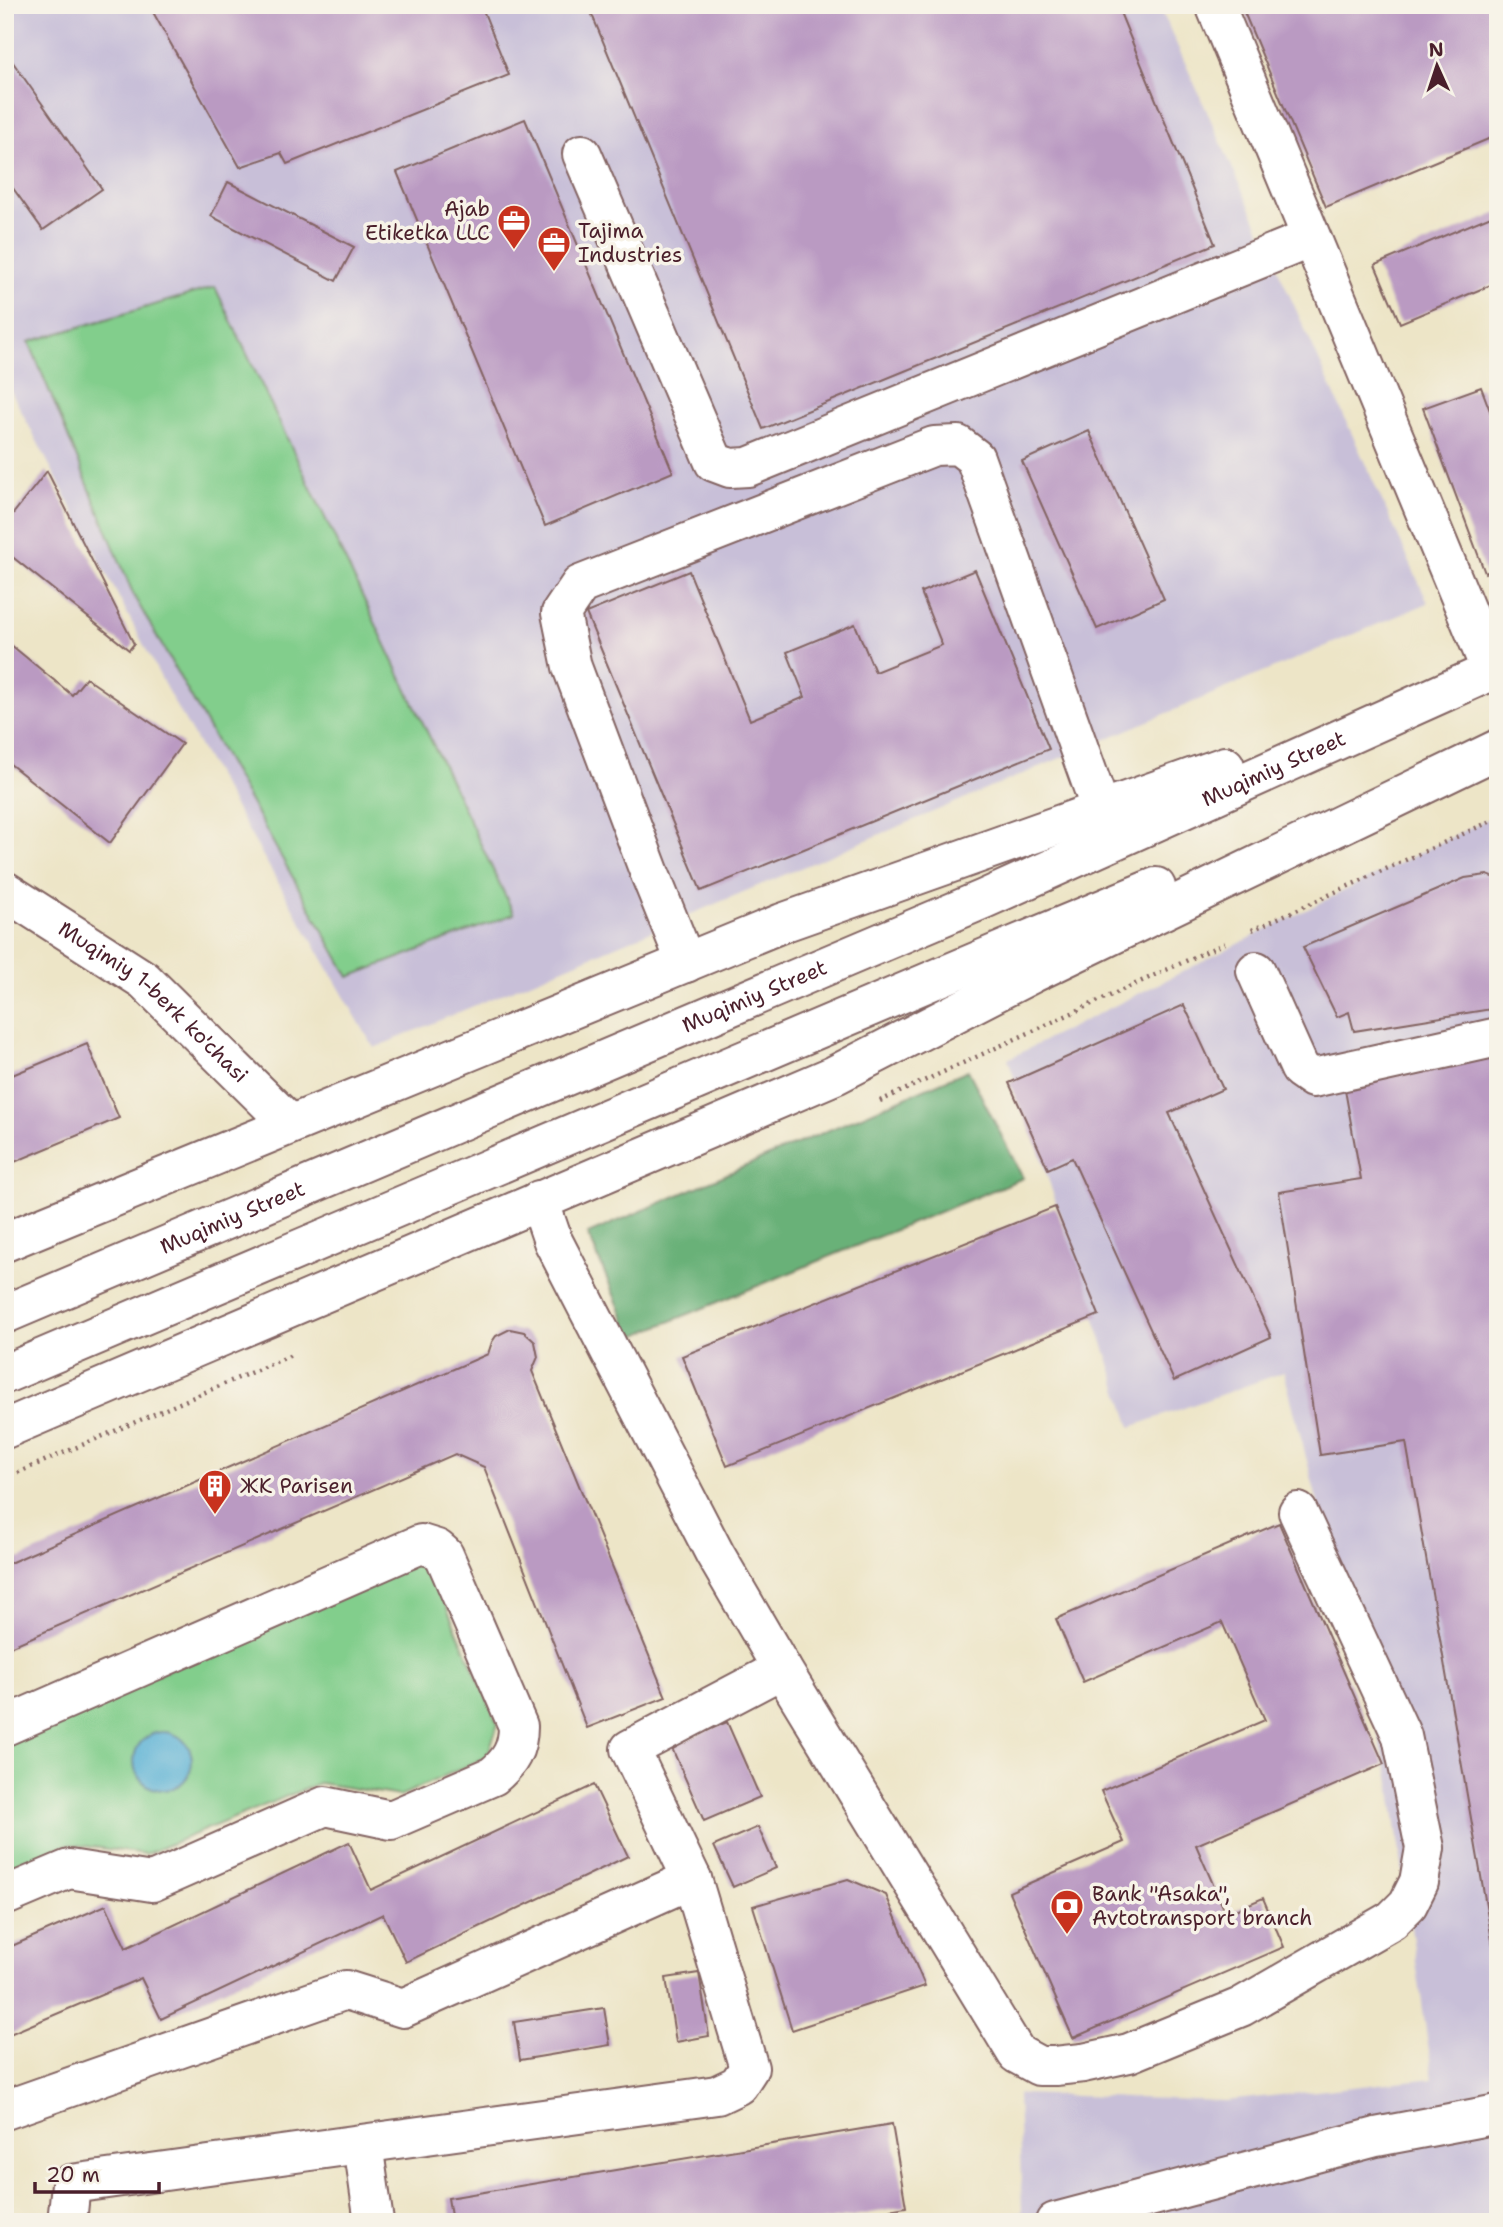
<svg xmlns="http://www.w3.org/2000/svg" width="1503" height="2227" viewBox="0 0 1503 2227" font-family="'Shantell Sans',sans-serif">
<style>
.industrial{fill:#c8bfd8}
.green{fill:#82ce8c;stroke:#66765c;stroke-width:2}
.forest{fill:#69b178;stroke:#5a6852;stroke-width:2}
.water{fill:#58b1d5;stroke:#516880;stroke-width:2}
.building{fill:#ba9ac2}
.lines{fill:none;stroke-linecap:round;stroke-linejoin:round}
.minor-casing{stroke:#836462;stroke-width:42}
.major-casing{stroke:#836462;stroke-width:42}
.path{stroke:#836462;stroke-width:4.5;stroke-dasharray:2 5;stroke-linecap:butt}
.minor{stroke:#fff;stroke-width:38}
.major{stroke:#fff;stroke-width:38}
.labels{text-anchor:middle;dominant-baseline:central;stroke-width:7;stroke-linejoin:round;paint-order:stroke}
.poi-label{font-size:21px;fill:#4a1f2b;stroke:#f7f3e8;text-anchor:start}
.street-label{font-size:21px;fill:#4a1f2b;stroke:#f7f3e8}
</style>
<rect width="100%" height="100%" fill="#f7f3e8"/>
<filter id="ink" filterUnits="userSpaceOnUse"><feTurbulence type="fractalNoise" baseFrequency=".0143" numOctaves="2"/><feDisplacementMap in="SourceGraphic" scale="14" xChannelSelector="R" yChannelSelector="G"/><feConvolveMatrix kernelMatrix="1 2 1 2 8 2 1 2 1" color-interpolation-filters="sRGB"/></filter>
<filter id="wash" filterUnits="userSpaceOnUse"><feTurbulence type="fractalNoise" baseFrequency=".00686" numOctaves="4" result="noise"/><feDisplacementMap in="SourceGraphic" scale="28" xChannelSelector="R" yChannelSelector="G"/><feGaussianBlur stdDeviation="1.57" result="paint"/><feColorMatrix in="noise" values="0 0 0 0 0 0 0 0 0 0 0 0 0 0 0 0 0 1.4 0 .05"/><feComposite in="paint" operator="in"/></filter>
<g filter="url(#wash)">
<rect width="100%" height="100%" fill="#ede5c7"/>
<!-- industrial -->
<g class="industrial">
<path d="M5,5h1154l269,598 -1054,445 -203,-351 -166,-317z"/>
<path d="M1498,814v1408h-537l61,-10 -4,-118 208,7 207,-23 -44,-301 -105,-405 -153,55 -123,-368z"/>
</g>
<!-- green -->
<g class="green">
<path d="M215,287l299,627 -165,63 -215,-381 -105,-254z"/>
<path d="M412,1564l16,1 70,159 -11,33 -87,39 -81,-13 -173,71 -78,-10 -63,29v-133z"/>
</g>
<!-- forest -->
<path class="forest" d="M968,1070l55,108 -391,159 -44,-103z"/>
<!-- water -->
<circle class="water" cx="163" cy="1761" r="29"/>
<g id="blocks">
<!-- building -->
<g class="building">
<path d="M149,5h332l28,70 -222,89 -6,-11 -41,14z"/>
<path d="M588,5h529l98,239 -452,185z"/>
<path d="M1241,5h257v130l-172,72z"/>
<path d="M5,51l97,138 -59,41 -38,-53z"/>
<path d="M525,119l148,353 -128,54 -148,-354z"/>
<path d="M228,182l126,65 -18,34 -125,-65z"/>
<path d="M1498,213v69l-98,41 -25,-58z"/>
<path d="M1481,387l17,45v136l-13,5 -62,-165z"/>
<path d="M1089,431l75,168 -67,30 -75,-168z"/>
<path d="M47,471l87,173 -5,6 -124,-99v-27z"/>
<path d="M975,570l74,179 -348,142 -115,-278 103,-42 61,149 55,-23 -18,-45 68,-28 20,48 67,-27 -21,-53z"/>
<path d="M5,640l67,55 14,-17 96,66 -72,99 -105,-83z"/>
<path d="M1487,875l11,4v129l-144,23 -5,-19 -12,5 -34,-70 162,-69z"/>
<path d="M1184,1005l39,84 -54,24 102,224 -97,44 -102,-223 -24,11 -39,-86z"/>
<path d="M87,1044l32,74 -114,48v-88z"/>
<path d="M1498,1047v916h-2l-90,-521 -86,13 -41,-263 82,-13 -19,-106z"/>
<path d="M1055,1207l44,108 -372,151 -45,-110z"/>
<path d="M510,1329l14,3 11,10 3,15 -6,14 134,326 -79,31 -103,-261 -29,-13 -450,195v-84l483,-211 4,-12 4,-6z"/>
<path d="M1279,1523l105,241 -188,81 30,69 37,-16 21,49 -211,91 -64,-146 115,-50 -23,-51 164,-71 -43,-98 -139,60 -27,-63z"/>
<path d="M727,1722l33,75 -56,24 -33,-75z"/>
<path d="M594,1785l34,71 -222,106 -23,-48 -222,105 -20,-41 -136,58v-87l101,-44 20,43 223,-106 22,48z"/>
<path d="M758,1827l18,41 -43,19 -19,-41z"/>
<path d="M848,1879l38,16 39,91 -133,44 -39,-124z"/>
<path d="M699,1973l10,63 -33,6 -10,-64z"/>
<path d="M604,2008l6,37 -90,15 -6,-38z"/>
<path d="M892,2124l14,83 -87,15h-367l-4,-24z"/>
</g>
</g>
</g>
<g filter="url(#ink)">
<use href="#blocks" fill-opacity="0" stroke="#836462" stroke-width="2"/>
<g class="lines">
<defs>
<g id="minor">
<path d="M1215,5l276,666"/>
<path d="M582,154l132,308 16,6 18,-1 563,-229"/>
<path id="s1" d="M5,891l139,89 146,144"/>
<path d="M686,963l-36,-89 -78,-207 -11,-54 19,-28 354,-139 24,-1 17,13 126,352"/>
<path d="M1256,971l44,98 13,9 185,-41"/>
<path d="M539,1200l14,41 162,313 67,115 235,385 22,12h16l28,-3 46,-10 112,-46 151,-87 16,-16 11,-22 6,-34 -23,-112 -104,-224"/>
<path d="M5,1726l416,-182 16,5 7,6 74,171c0,23 -8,36 -25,50l-102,44 -66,-14 -173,76 -83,-13 -64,27"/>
<path d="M5,2110l341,-120 57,18 289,-129"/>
<path d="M363,2144l11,78"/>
<path d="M67,2222l4,-38 646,-89 21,-10 11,-17 -57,-189 -62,-130 152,-80"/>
<path d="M1055,2222l321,-85 122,-23"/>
</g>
<g id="major">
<path d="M5,1242l777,-319 443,-157"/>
<path id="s2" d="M5,1314l979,-415 514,-231"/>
<path d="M5,1374l1006,-427 145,-60"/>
<path d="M5,1429l830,-354 196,-101 467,-225"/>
</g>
</defs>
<!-- minor casing -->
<use href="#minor" class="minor-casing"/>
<!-- major casing -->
<use href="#major" class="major-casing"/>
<!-- path -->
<g class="path">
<path d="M1252,930l246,-112"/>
<path d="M880,1101l345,-158"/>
<path d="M5,1478l289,-124"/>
</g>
<!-- minor -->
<use href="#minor" class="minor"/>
<!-- major -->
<use href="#major" class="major"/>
</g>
</g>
<!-- icons -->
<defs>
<symbol id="office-pin" viewBox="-11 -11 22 30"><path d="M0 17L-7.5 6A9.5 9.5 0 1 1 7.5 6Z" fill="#c8321e" stroke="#f7f3e8"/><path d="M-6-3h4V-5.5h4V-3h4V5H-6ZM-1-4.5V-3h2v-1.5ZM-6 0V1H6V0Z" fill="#fff"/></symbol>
<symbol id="building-pin" viewBox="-11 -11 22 30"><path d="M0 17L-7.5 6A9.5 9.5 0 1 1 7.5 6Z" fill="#c8321e" stroke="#f7f3e8"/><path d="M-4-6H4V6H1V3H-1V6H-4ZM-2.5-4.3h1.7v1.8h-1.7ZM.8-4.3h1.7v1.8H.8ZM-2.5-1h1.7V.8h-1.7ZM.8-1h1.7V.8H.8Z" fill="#fff"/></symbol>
<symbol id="bank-pin" viewBox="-11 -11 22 30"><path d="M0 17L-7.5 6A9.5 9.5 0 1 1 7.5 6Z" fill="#c8321e" stroke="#f7f3e8"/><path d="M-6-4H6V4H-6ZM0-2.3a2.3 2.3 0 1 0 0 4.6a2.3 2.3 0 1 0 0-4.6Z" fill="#fff"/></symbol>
</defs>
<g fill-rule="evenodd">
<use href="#office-pin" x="495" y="202" width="38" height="52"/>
<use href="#office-pin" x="535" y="224" width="38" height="52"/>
<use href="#building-pin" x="196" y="1467" width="38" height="52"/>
<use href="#bank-pin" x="1048" y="1887" width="38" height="52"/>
</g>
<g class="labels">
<!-- poi labels -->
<g class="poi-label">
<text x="490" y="209" text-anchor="end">Ajab<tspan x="490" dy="24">Etiketka LLC</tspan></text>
<text x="578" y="231">Tajima<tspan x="578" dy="24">Industries</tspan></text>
<text x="240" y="1486">ЖК Parisen</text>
<text x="1092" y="1894">Bank "Asaka",<tspan x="1092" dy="24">Avtotransport branch</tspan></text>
</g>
<!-- street labels -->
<g class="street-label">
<text stroke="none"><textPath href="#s2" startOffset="1381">Muqimiy Street</textPath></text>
<text stroke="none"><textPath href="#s2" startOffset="814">Muqimiy Street</textPath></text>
<text stroke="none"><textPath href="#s1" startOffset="186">Muqimiy 1-berk ko'chasi</textPath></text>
<text stroke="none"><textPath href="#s2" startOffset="247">Muqimiy Street</textPath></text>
</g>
</g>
<!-- margin -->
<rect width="1503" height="2227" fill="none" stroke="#f7f3e8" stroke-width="28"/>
<!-- north arrow -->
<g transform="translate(1437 66) rotate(357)" stroke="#f7f3e8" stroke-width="5" paint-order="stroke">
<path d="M0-5L12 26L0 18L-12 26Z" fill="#4a1f2b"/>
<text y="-10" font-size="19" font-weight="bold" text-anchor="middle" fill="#4a1f2b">N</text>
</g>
<!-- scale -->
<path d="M35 2182v10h124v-10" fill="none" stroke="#4a1f2b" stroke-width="3.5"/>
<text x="46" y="2182" font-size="21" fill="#4a1f2b" stroke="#f7f3e8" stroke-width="5" paint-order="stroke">20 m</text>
</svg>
